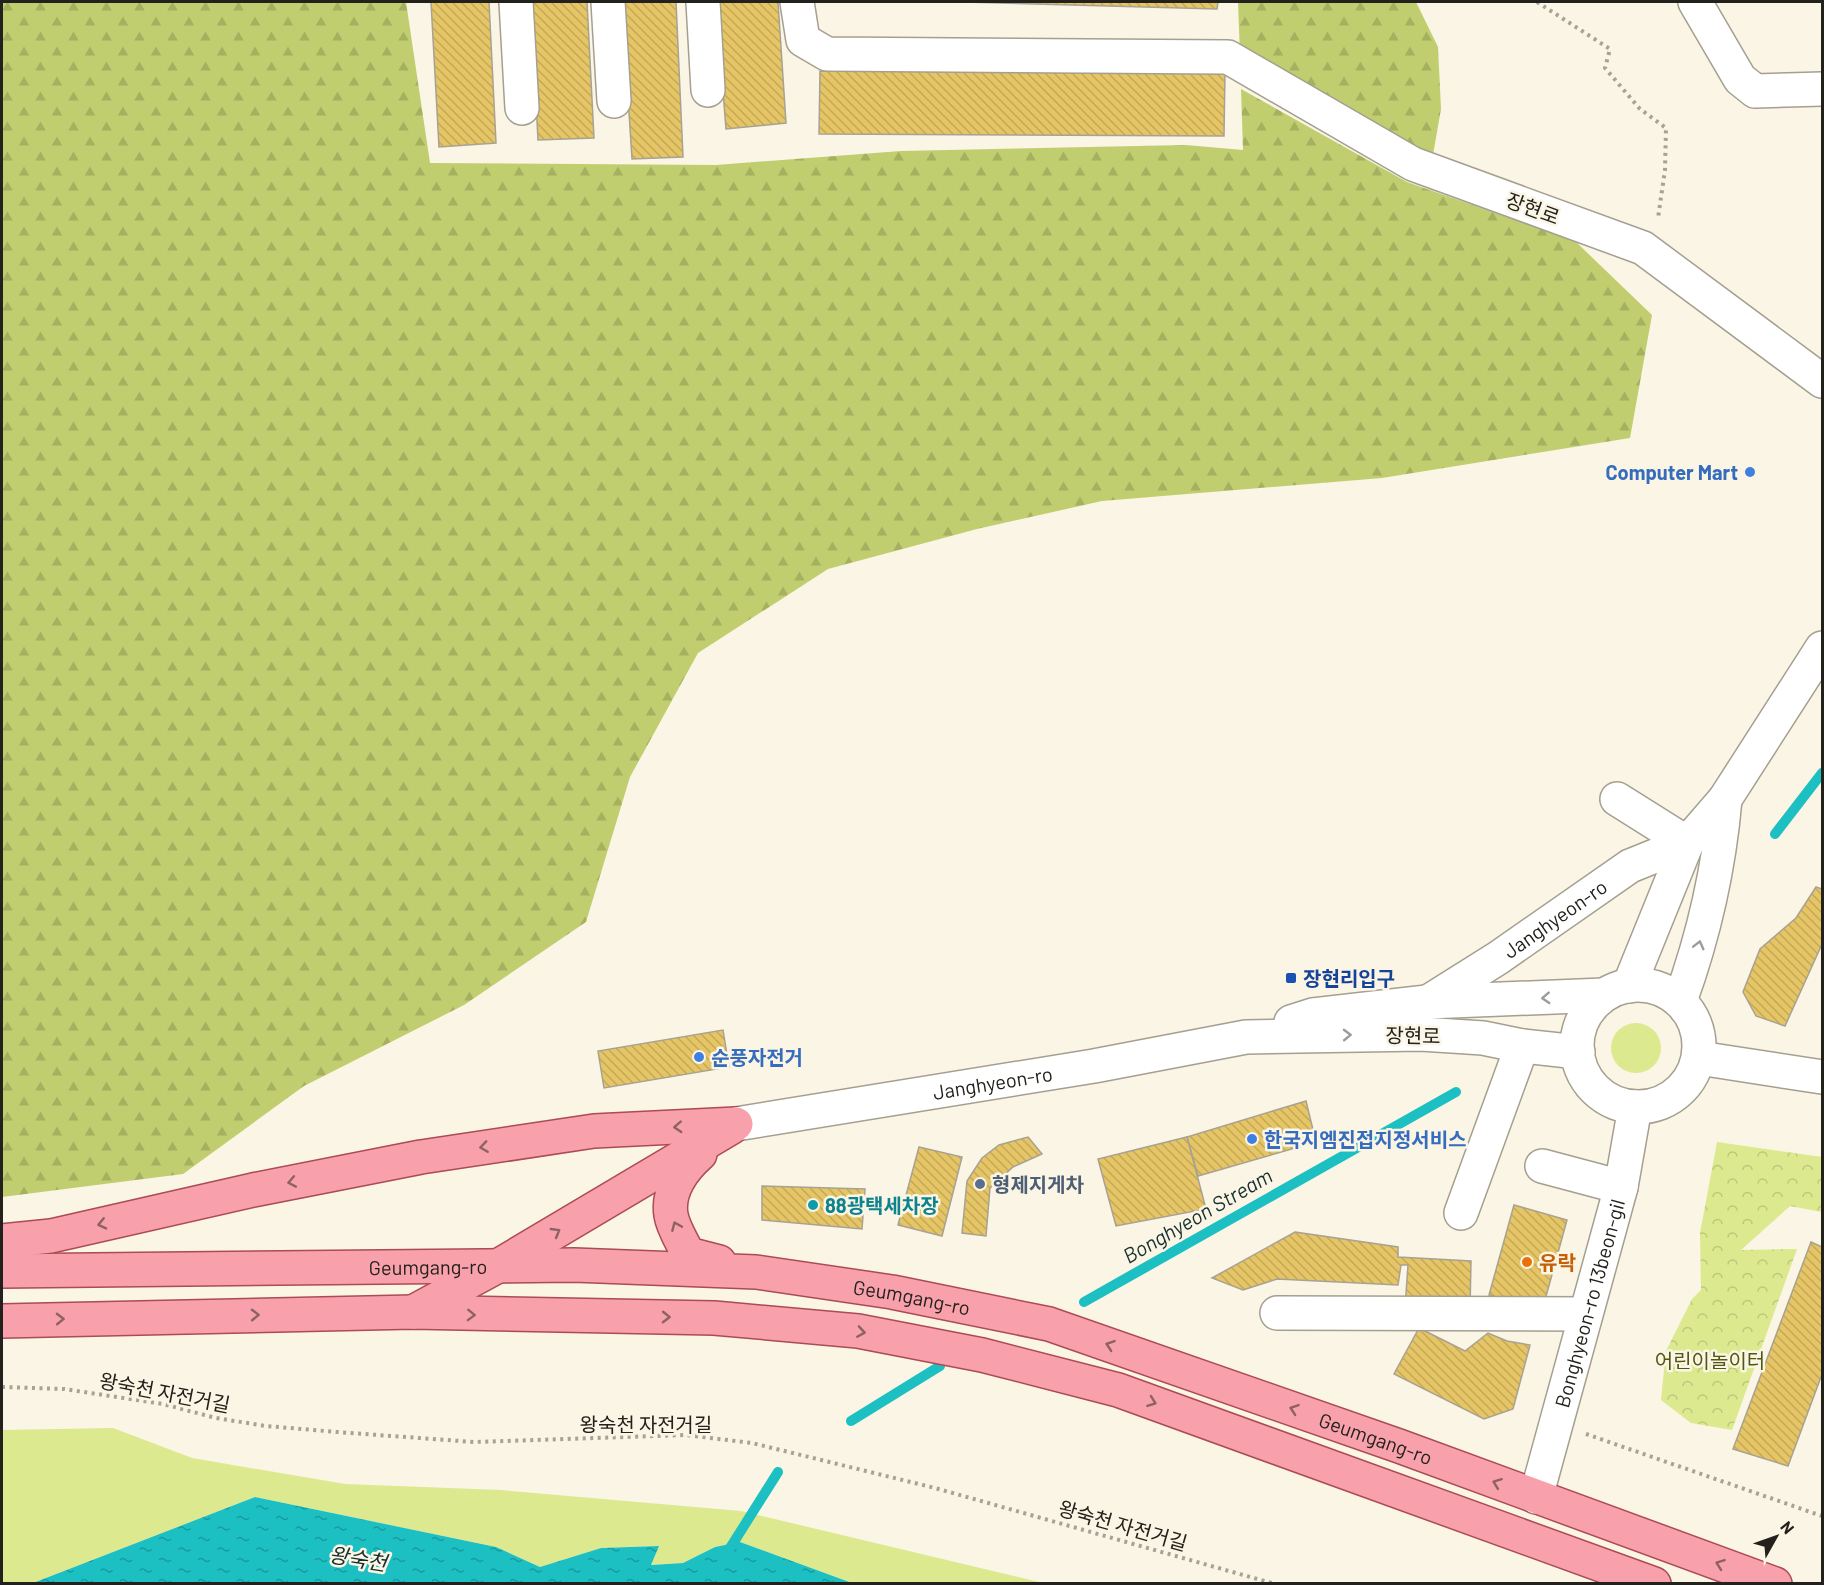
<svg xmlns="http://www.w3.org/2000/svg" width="1824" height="1585" viewBox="0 0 1824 1585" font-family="Barlow,'Noto Sans KR',sans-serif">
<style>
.grass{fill:#dce98f}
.forest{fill:url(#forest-firs)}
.park{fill:url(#park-crowns)}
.water{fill:url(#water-ripples)}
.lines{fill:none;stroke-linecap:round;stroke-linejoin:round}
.stream{stroke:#1cbfc2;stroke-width:10}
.building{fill:url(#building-back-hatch);stroke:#a7a293;stroke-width:1.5}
.minor-casing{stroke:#a59f90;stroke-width:36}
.major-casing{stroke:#ab4b55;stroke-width:36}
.path{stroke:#a6a295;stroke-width:4;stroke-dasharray:3 4.5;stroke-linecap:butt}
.minor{stroke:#fff;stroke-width:33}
.major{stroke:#f8a1ac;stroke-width:33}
.oneway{stroke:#9c9b98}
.oneway2{stroke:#8e6164}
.shop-dot{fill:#3f7fe0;stroke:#faf5e4;stroke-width:2}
.transit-dot{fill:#1a4fb4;stroke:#faf5e4;stroke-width:2}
.service-dot{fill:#5c6f8a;stroke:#faf5e4;stroke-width:2}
.culture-dot{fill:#0f9aa8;stroke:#faf5e4;stroke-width:2}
.food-dot{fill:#e8710a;stroke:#faf5e4;stroke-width:2}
.labels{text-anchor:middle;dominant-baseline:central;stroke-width:5;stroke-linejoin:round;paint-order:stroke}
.street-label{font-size:20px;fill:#23211b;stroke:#faf5e4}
.shop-label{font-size:20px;font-weight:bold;fill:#366cbe;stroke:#faf5e4;text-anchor:start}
.transit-label{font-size:20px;font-weight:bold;fill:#164399;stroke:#faf5e4;text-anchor:start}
.service-label{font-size:20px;font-weight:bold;fill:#4e5e75;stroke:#faf5e4;text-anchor:start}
.culture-label{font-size:20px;font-weight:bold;fill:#0d838f;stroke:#faf5e4;text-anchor:start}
.food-label{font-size:20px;font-weight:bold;fill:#c56008;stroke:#faf5e4;text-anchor:start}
.park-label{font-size:20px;fill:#505812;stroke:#faf5e4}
.water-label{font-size:21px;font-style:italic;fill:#162e2f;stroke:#faf5e4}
</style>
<defs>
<pattern id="forest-firs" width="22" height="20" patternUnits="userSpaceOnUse" patternTransform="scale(1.5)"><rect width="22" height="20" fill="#c1ce6f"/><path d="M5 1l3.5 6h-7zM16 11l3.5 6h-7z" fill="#a6b160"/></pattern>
<pattern id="park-crowns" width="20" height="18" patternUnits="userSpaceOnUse" patternTransform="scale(1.5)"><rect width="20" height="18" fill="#dce98f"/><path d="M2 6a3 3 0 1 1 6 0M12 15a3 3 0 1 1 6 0" fill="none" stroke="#bcc87b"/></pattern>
<pattern id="water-ripples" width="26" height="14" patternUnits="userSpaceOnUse" patternTransform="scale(1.5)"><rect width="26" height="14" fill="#1cbfc2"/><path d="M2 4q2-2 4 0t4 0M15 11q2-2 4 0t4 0" fill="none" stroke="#189b9d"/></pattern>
<pattern id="building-back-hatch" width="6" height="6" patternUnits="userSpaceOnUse" patternTransform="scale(1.5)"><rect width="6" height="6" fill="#e5c565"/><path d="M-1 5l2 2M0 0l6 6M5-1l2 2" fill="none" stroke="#c4a957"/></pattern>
</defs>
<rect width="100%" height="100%" fill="#faf5e4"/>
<!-- grass -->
<g class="grass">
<circle cx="1636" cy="1048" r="25"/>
<path d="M113,1428l79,30 153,26 155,6 241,21 302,72h-191l-112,-41 -25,5 -32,16 -33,2 8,-19 -57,2 -61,19 -44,-20 -241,-50 -222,86h-31v-153z"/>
</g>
<!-- forest -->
<g class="forest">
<path d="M2,2h404l24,161 286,2 185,-14 285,-6 57,5 -2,-61 166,93 168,59 77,74 -22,123 -248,40 -280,23 -125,28 -149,40 -130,84 -68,124 -44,145 -122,83 -160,81 -121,88 -181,23z"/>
<path d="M1238,2h178l22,45 3,62 -8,46 -75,-35 -118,-65z"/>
</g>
<!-- park -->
<path class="park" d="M1717,1142l105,15v55l-32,-6 -49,44 56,-1 -65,181 -41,-7 -30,-23 5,-49 26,-52 9,-9 -1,-57z"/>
<!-- water -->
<path class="water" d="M255,1497l241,50 44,20 61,-19 58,-2 -8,19 32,-2 32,-16 25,-5 112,41h-819z"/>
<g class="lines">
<!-- stream -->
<g class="stream">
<path d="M1775,834l47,-61"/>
<path d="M1084,1302l372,-210"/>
<path d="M851,1421l89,-55"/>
<path d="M725,1556l53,-84"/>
</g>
</g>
<!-- building -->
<g class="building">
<path d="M431,2h58l7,141 -57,4z"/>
<path d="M531,2h56l7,136 -56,2z"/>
<path d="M622,2h54l7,155 -51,2z"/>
<path d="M716,2h62l8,121 -60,6z"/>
<path d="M964,2h254l-1,7z"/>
<path d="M820,71l405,1 -1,64 -405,-2z"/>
<path d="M1816,887l6,2v55l-37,82 -29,-10 -13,-24 17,-43 36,-31z"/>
<path d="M723,1030l6,37 -125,21 -6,-37z"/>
<path d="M1306,1101l10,41 -118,34 -11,-39z"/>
<path d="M1028,1137l14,17 -29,13 -23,21 -4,48 -24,-3 5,-52 15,-23 17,-13z"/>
<path d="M1187,1137l19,72 -90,17 -18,-67z"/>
<path d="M919,1147l43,10 -20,79 -44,-11z"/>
<path d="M762,1186l103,3 -3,40 -100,-9z"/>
<path d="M1514,1205l53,15 -25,91 -53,-16z"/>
<path d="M1295,1232l103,15v10l73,4 -1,48 -65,-1 3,-43h-7l-3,20 -121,-6 -34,11 -31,-12z"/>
<path d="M1811,1242l11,5v127l-34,92 -55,-17z"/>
<path d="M1419,1328l46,23 23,-18 19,8 23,4 -17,64 -29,10 -90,-45z"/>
</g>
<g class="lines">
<defs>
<g id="minor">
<path d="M516,2l6,106"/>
<path d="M608,2l6,99"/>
<path d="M703,2l5,88"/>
<path d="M797,2l6,38 24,14 401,3 185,107 230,84 179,133"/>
<path d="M1695,2l45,77 15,12 67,-2"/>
<path d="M1617,799l70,44"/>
<circle cx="1638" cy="1046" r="61"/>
<path d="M1629,986l58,-143 38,-44 97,-151"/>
<path d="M1680,1001c24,-66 39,-132 45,-202"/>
<path id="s1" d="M1428,1002l70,-44 132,-92 57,-23"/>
<path d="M1291,1022l22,-7 114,-13 177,-7"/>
<path d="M1699,1058l123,19"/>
<path id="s2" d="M736,1124l358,-58 152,-29 175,-3 62,4 39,8 56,6"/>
<path d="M1542,1166l79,21"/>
<path d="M1461,1213l61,-167"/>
<path d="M1277,1313l308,1"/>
<path id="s3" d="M1536,1497l85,-310 14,-80"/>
</g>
<g id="major">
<path d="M700,1154c-17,15 -33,37 -29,61 2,13 12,28 17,39l31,8"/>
<path d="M2,1241l49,-5 202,-46 168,-33 173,-26 142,-7"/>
<path id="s4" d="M2,1271l572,-6 182,7 136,20 157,32 350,122 376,138"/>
<path d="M413,1312l85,-46 234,-139"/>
<path d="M2,1321l411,-9 301,6 144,13 124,24 136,35 536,194"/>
</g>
</defs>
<!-- minor casing -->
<use href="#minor" class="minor-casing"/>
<!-- major casing -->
<use href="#major" class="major-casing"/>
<!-- path -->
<g class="path">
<path d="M1537,2l73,47 -5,19 35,41 26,19 -1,42 -7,48"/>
<path d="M2,1387l62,2 99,15 53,14 50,8 71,6 137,10 212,-7 66,8 183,45 340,96"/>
<path d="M1586,1434l236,82"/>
</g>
<!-- minor -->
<use href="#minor" class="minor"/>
<!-- major -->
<use href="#major" class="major"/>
</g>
<!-- one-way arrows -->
<defs><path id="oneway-chevron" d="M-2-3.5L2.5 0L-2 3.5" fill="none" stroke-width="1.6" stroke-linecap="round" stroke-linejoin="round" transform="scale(1.5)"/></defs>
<g class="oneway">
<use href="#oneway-chevron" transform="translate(1699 945) rotate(-76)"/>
<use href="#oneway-chevron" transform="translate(1546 998) rotate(177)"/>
<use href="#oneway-chevron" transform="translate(1347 1035) rotate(-1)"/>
</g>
<g class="oneway2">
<use href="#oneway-chevron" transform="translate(678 1127) rotate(177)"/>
<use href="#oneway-chevron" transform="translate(484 1147) rotate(172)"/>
<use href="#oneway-chevron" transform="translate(292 1182) rotate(169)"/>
<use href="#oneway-chevron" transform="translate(102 1224) rotate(167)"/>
<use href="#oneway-chevron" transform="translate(676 1226) rotate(-113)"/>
<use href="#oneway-chevron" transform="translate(556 1232) rotate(-30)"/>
<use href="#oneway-chevron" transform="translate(255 1315) rotate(-1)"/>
<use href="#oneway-chevron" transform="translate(471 1315) rotate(2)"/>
<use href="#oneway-chevron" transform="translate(666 1317) rotate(1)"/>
<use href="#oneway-chevron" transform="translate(60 1319) rotate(-1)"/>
<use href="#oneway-chevron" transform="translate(861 1332) rotate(9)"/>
<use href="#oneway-chevron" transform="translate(1110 1345) rotate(-161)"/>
<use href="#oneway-chevron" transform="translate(1152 1402) rotate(20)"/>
<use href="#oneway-chevron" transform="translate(1294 1409) rotate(-161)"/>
<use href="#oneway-chevron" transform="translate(1497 1483) rotate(-159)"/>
<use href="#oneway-chevron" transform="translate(1720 1564) rotate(-160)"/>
</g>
<!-- markers -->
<g class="shop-dot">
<circle cx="1750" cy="472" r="6"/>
<circle cx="699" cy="1057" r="6"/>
<circle cx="1252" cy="1139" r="6"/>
</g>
<rect class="transit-dot" x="1285" y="972" width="12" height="12" rx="3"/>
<circle class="service-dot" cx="980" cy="1184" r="6"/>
<circle class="culture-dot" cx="813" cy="1205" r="6"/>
<circle class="food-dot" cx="1527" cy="1262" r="6"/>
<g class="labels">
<!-- street labels -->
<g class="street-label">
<text transform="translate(1533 208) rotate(20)">장현로</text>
<text stroke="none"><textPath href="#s1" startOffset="152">Janghyeon-ro</textPath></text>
<text transform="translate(1413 1035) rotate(1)">장현로</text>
<text stroke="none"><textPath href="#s2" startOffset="260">Janghyeon-ro</textPath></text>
<text stroke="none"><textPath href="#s4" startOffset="426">Geumgang-ro</textPath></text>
<text stroke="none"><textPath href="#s4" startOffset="912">Geumgang-ro</textPath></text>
<text stroke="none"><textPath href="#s3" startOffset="201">Bonghyeon-ro 13beon-gil</textPath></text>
<text transform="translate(165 1392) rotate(11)">왕숙천 자전거길</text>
<text x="646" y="1424">왕숙천 자전거길</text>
<text stroke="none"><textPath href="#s4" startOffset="1398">Geumgang-ro</textPath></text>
<text transform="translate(1123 1525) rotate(16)">왕숙천 자전거길</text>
</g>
<!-- shop labels -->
<g class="shop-label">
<text x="1738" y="472" text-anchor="end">Computer Mart</text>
<text x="711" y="1057">순풍자전거</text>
<text x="1264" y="1139">한국지엠진접지정서비스</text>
</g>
<!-- transit labels -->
<g class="transit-label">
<text x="1303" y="978">장현리입구</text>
</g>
<!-- service labels -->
<g class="service-label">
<text x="992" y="1184">형제지게차</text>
</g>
<!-- culture labels -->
<g class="culture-label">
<text x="825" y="1205">88광택세차장</text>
</g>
<!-- food labels -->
<g class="food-label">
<text x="1539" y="1262">유락</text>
</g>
<!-- park labels -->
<g class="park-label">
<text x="1710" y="1360">어린이놀이터</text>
</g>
<!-- water labels -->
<g class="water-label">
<text transform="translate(1197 1215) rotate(-30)">Bonghyeon Stream</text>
<text transform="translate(358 1558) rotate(9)">왕숙천</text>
</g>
</g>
<!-- border -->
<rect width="1824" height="1585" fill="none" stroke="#23211b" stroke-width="6"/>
<!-- north arrow -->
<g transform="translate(1776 1537) rotate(50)" stroke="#faf5e4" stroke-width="4.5" paint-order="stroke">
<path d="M0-4.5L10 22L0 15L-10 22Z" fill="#23211b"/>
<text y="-9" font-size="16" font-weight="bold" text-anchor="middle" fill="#23211b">N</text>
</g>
</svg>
